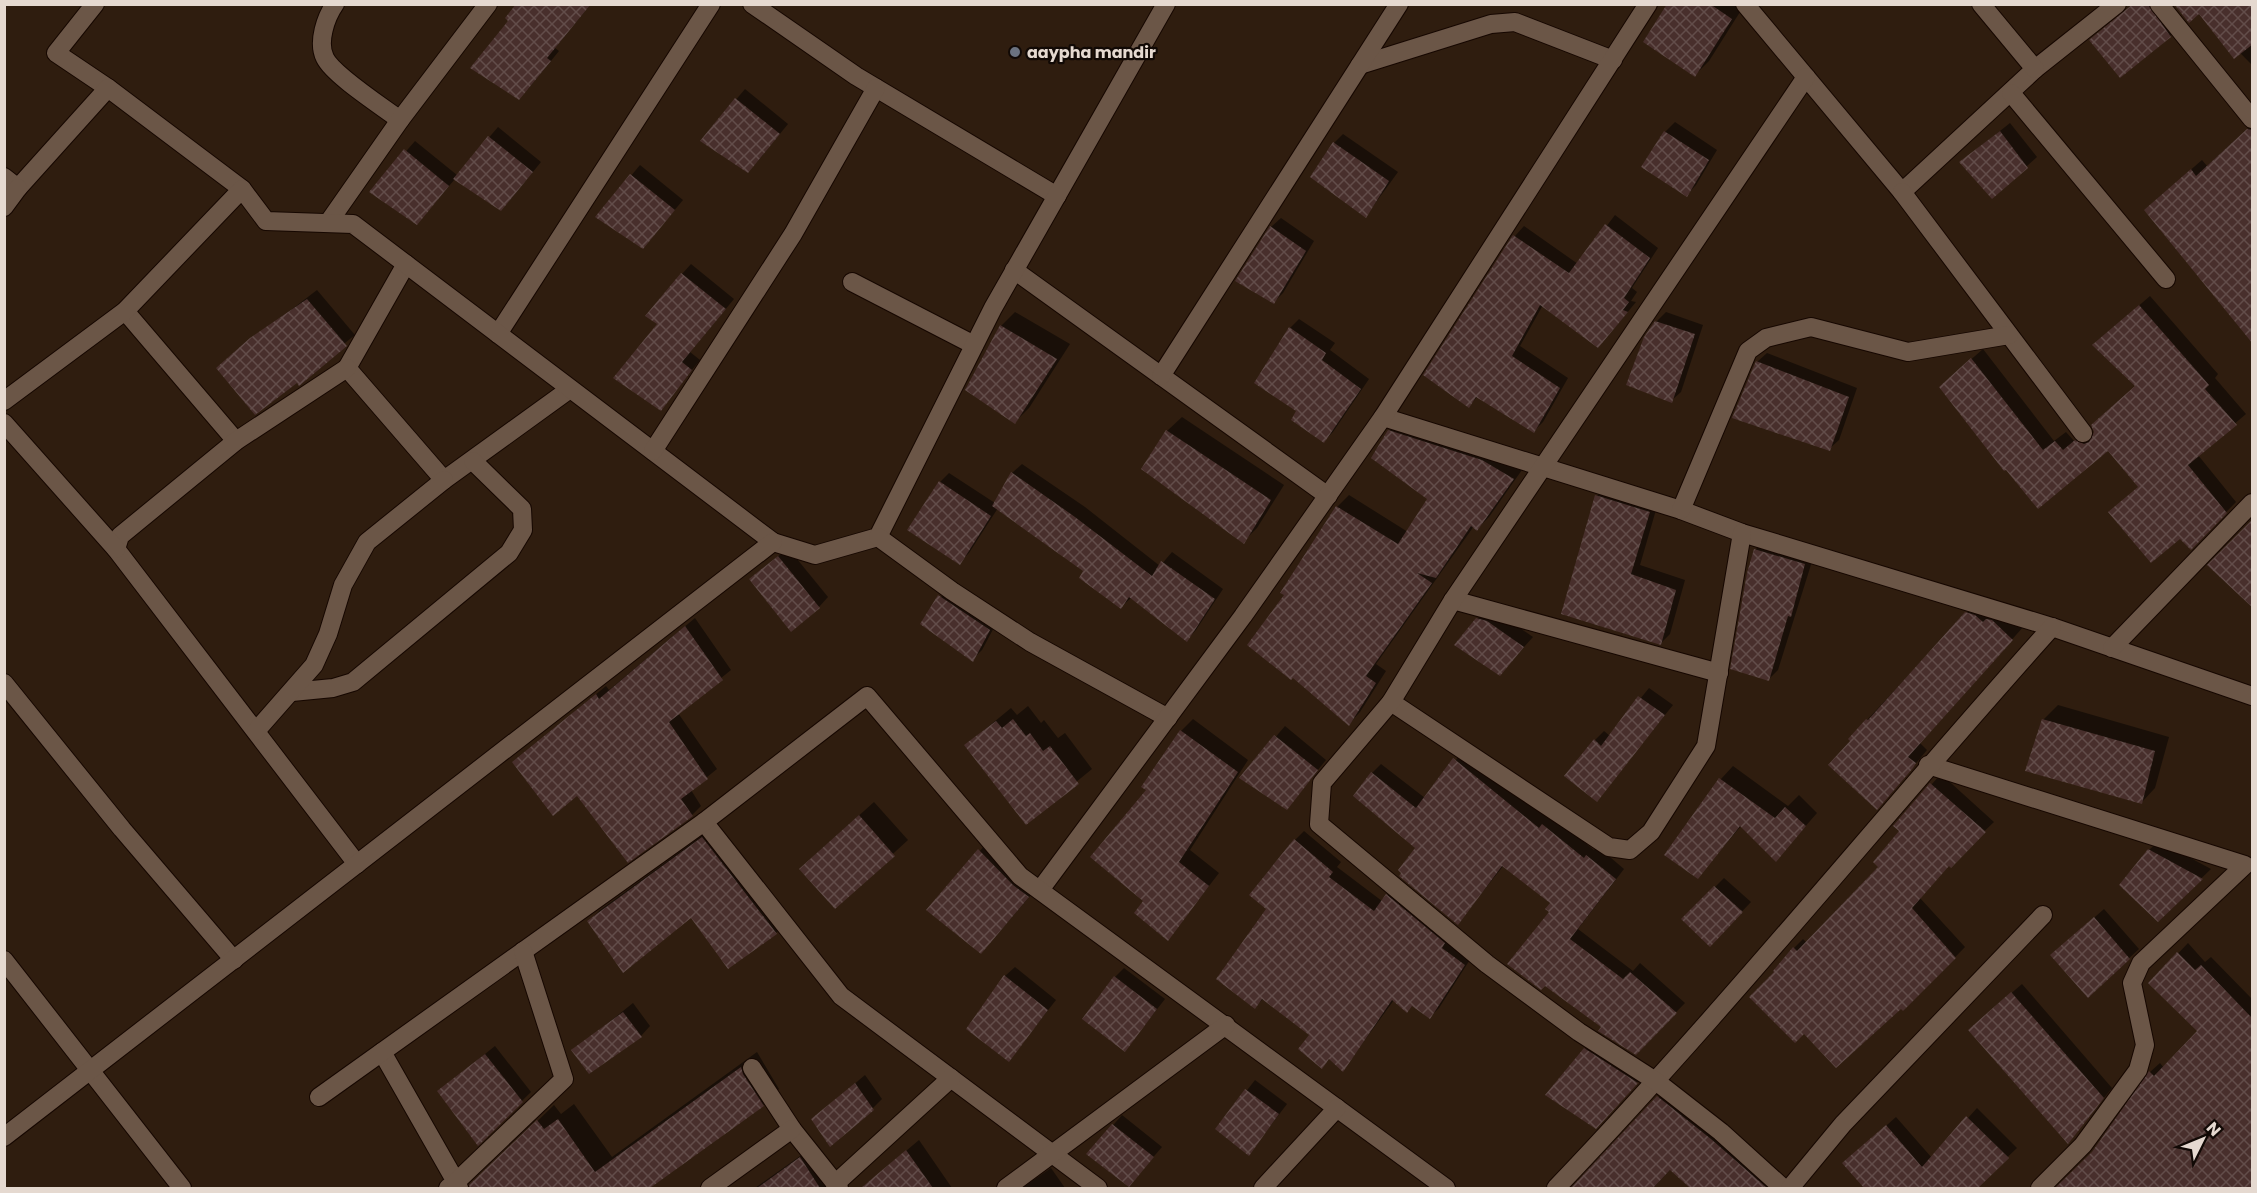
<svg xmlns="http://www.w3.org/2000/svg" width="2257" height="1193" viewBox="0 0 2257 1193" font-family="Poppins,sans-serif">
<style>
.shadow{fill:#0007}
.building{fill:url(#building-cross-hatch)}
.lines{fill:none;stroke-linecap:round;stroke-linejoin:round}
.minor-casing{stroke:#160700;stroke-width:20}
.minor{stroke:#6b5647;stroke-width:18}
.worship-dot{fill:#6b7280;stroke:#110905;stroke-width:2}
.labels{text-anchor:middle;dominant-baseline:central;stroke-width:4.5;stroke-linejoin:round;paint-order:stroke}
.poi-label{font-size:16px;font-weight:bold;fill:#e5d9d0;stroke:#110905;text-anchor:start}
</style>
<defs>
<pattern id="building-cross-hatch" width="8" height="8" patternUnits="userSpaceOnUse" patternTransform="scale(1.5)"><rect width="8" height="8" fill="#482f2c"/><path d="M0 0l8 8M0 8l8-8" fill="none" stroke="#624d4a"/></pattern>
</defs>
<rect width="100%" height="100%" fill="#2f1d0f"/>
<!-- shadow -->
<g class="shadow">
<path d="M518,4h73l-36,44 4,3 -31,38 -17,-69z"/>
<path d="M1669,4h76l-36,57 -14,14z"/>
<path d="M2133,4h35l15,19 -13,13z"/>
<path d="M2252,4v61l-52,-53z"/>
<path d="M745,89l43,35 -31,38 -55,-22z"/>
<path d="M1675,122l42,28 -21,35 -9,10 -43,-28 21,-35z"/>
<path d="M2010,123l27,34 -45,40 -31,-35z"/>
<path d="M2252,125v217l-95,-143 45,-39 5,6z"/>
<path d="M498,127l43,35 -31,38 -55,-21 -29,34 -55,-21 44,-51 42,34z"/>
<path d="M1343,134l55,38 -32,44 -32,-73z"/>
<path d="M640,165l43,35 -31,37 -55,-20z"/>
<path d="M1615,215l43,33 -26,40 5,4 -6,9 5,1 -29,35 -64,-32 -23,41 48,32 -25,44 -9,9 -56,-35 -9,10 -44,-31 90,-139 9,-10 54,38z"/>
<path d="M1281,218l33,23 -31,52 -9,9 -3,-75z"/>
<path d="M691,264l43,35 -44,53 10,8 -39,49 -2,-86 23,-49z"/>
<path d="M317,290l38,45 -58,46 -70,-22z"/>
<path d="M2150,296l68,78 -3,4 31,36 -48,41 38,47 -45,46 -83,-99 -70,57 -87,-129 32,-28 71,92 12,-9 8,9 12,-10 9,3 41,-48 -31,-51z"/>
<path d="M1015,312l55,32 -41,64 -14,14 -14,-96z"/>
<path d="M1666,312l37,13 -22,67 -10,9 -15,-79z"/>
<path d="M1299,319l36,24 -5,7 39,29 -36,53 -9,9 -26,-30 -8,-83z"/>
<path d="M1767,353l90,35 -18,52 -10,9 -72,-87z"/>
<path d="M1182,417l102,68 -27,43 -14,14 -100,-73 24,-38z"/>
<path d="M1401,420l123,47 -35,50 -12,12 -3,-3 -98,138 10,7 -26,41 -11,12 -66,-132 54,-85 12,-12 59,37 21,-33 -40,-68z"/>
<path d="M1022,464l63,43 75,59 12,-14 51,37 -27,41 -9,10 -56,-42 -10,9 -36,-37 -87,-62 -29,45 -10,10 -19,-81 9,-9 46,30 17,-30z"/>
<path d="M1606,486l52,17 -18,62 45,15 -15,54 -10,10 -63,-148z"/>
<path d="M1765,540l49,15 -36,115 -10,10 -20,-107 8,-24z"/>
<path d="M788,548l40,49 -9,10 -68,-28z"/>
<path d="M949,586l49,34 -16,30 -10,10 -50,-36z"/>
<path d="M1979,600l45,26 -104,117 7,7 -38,46 -37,-55 15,-21z"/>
<path d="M1487,609l10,3 36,25 -33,37 -23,-55z"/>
<path d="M695,618l36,52 -53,43 39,56 -26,21 10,16 -9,9 -115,-21 -63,-32 92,-76 3,4z"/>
<path d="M1649,688l24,17 -77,95 -1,-60 9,-9 6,5z"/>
<path d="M2058,705l111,32 -14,51 -14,15 -114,-33 17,-51z"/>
<path d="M1028,706l13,17 3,-3 14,18 7,-5 27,36 -66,54 -60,-78 45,-37 6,7z"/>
<path d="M1193,719l55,41 -58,90 29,23 -51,66 -23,-38 4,-111 -6,-4 38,-55z"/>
<path d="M1285,726l41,34 -39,48 -46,-31z"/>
<path d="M1464,750l85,69 3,-3 42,34 3,-4 27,23 -46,60 55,42 7,-8 45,40 -49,50 -91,-69 7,-81 -48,-38 -46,58 -86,-150 9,-9 44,34z"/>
<path d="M1733,766l55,40 11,-11 18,18 -41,47 -34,-35 -45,52 -31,-22 55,-76z"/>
<path d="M1941,774l53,48 -44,42 -30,34 45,49 -39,40 -150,-15 18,-24 9,-9 4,4 73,-76 21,-36 -6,-6z"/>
<path d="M874,802l34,38 -73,67 -20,-52z"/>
<path d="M714,827l73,95 -11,11 -48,34 -37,-51 -102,5 11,-11z"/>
<path d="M1304,831l37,31 -4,5 45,34 14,-15 77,69 -34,53 -9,9 -17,-12 -6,6 -13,-11 -51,70 -13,-12 -8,9 -11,-32 -48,-36 -8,8 13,-98 27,-69z"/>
<path d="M993,836l34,35 15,11 -47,55 -67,-27z"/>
<path d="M2159,841l52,28 -53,51 -9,-70z"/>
<path d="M1724,878l27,24 -41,43 -27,-26z"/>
<path d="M2104,909l35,40 -51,47 -26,-50z"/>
<path d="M2188,943l17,19 6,-5 41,42v187l-3,2h-191l35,-35 57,-81 10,-9 4,5 35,-37 -49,-48z"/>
<path d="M1015,967l41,33 -47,60 -4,-84z"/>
<path d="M1124,968l41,31 -40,51 -10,-73z"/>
<path d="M2022,984l90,104 -44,54 -89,-121z"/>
<path d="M633,1003l17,23 -9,10 -68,15z"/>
<path d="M1594,1040l52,33 -41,45 -20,-69z"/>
<path d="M495,1046l36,46 -53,52 -39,-53z"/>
<path d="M757,1052l22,37 -16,16 -115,83h-168l-5,-6 79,-77 7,9 13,-10 38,53z"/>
<path d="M865,1075l17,24 -9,9 -60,11z"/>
<path d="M1255,1080l32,24 -38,50 -32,-25z"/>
<path d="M1671,1084l102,104h-81l-21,-19 -18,19h-80z"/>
<path d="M1977,1108l40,40 -42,40h-71l-3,-2 -3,2h-32l-22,-25 52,-46 36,41z"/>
<path d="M1122,1115l40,32 -33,38 -41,-31z"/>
<path d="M919,1140l33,48h-90l6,-5z"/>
<path d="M810,1149l23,39h-78z"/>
<path d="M1051,1168l14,20h-43z"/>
</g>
<!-- building -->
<g class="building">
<path d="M516,4h75l-44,54 4,3 -32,39 -49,-32 38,-47 -3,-3z"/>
<path d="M1667,4h43l22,15 -37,58 -52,-35z"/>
<path d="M2133,4h15l23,33 -51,41 -31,-38z"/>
<path d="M2174,4h79v40l-19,15 -35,-45 -10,9z"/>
<path d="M735,98l45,36 -32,39 -48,-32z"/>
<path d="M2247,129l6,1v214l-109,-134 47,-41 5,7z"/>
<path d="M1664,131l45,29 -22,37 -46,-30z"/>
<path d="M2000,131l28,37 -36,31 -33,-37z"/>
<path d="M488,136l45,36 -32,39 -48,-32z"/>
<path d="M1333,142l56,39 -23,37 -56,-41z"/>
<path d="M404,149l45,37 -32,39 -48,-33z"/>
<path d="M630,174l45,36 -32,39 -48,-32z"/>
<path d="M1605,224l45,34 -26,40 5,4 -6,8 5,2 -30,36 -58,-43 -28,51 48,32 -26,45 -58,-36 -7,11 -46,-33 90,-140 56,38z"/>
<path d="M1270,226l36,25 -32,53 -39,-23z"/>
<path d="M681,273l45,36 -44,53 10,8 -31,41 -48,-33 44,-54 -12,-8z"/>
<path d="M307,299l40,47 -48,40 -2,-3 -42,32 -39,-47 34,-30z"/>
<path d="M2139,305l70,80 -4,4 32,36 -49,40 39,48 -36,37 -11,-11 -29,24 -43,-51 30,-25 -30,-36 -70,58 -32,-39 -2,1 -65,-84 32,-29 72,92 12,-9 8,9 12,-10 9,4 5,-2 5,-10 -3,-7 44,-39 -43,-41z"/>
<path d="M1655,321l40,13 -23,69 -46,-18 18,-48z"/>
<path d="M1000,325l57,34 -42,65 -50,-34z"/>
<path d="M1289,327l37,26 -4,7 39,29 -37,54 -33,-23 5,-9 -42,-28z"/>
<path d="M1756,361l93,36 -19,54 -98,-33z"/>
<path d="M1166,430l105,70 -27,44 -103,-75z"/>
<path d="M1388,430l94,30 32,19 -37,52 -6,-5 -35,52 -19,-5 15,10 -66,93 10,7 -27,43 -56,-48 -2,2 -44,-35 37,-50 -4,-2 56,-87 62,38 29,-45 -56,-41z"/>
<path d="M1011,472l64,45 77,59 9,-15 54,38 -28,43 -58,-45 -8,12 -42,-31 4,-7 -91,-65z"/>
<path d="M939,481l52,35 -31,49 -53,-35z"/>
<path d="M1595,495l55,17 -19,62 45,16 -15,55 -100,-31z"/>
<path d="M2253,519v89l-46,-43z"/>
<path d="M1754,549l51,15 -14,53 -3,-1 -19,65 -39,-12 17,-96z"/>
<path d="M778,556l42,52 -29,24 -42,-53z"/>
<path d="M938,595l52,35 -17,32 -53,-38z"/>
<path d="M1965,612l10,3 8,7 3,-3 6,1 21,20 -105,117 8,6 -3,5 -36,42 -49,-45 22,-24 -2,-2 18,-20 2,1z"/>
<path d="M1476,618l11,3 37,26 -24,29 -46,-31z"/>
<path d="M685,626l38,54 -54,42 39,57 -27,20 12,17 -65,47 -51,-67 -24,20 -41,-54 84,-68 3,5z"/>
<path d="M1638,696l27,19 -68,87 -33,-26 30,-37 7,7z"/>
<path d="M1013,719l13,17 4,-3 13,18 7,-5 29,38 -53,41 -62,-80 32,-24 6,7z"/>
<path d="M2042,719l113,32 -13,53 -117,-33z"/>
<path d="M1180,730l58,42 -59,90 30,24 -41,55 -34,-28 9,-12 -53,-44 56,-67 -5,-3z"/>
<path d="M1274,735l44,35 -31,40 -48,-32z"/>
<path d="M1453,758l86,70 3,-4 42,34 2,-3 30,24 -46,60 53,40 7,-7 47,41 -41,42 -38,-24 3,-4 -56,-41 -4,4 -34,-26 42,-52 -4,-3 5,-6 -48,-37 -44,59 -59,-49 2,-3 -3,-3 17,-22 -62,-52 18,-24 45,36z"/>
<path d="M1719,778l56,40 10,-11 21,19 -30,36 -36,-36 -42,53 -34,-24z"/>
<path d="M1930,783l56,49 -35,36 -2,-2 -37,42 44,50 -53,53 -2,-2 -65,59 -32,-34 -9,9 -46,-46 25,-25 -1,-1 20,-24 4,4 81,-84 -5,-5 26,-31 -6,-5z"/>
<path d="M859,815l36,41 -60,53 -36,-40z"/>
<path d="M702,837l75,97 -49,35 -37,-51 -68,55 -36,-52z"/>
<path d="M1294,839l39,33 -4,5 45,34 12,-17 59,49 -3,5 23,17 -35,54 -18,-13 -5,7 -15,-13 -49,72 -14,-13 -7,10 -24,-20 11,-14 -47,-36 -7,10 -39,-30 50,-70 -17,-14z"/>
<path d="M978,849l35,36 16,12 -48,57 -55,-44z"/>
<path d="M2148,849l55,30 -45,43 -39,-37z"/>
<path d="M1714,886l29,26 -33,35 -29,-28z"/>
<path d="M2094,917l36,42 -42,39 -38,-43z"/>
<path d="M2177,952l18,18 6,-5 52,54v169h-198l37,-36 57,-81 5,5 43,-45 -49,-48z"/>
<path d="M1004,975l44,35 -39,52 -43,-33z"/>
<path d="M1114,976l43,33 -32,43 -43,-33z"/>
<path d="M2011,992l93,106 -36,46 -100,-114z"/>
<path d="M623,1012l19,25 -53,37 -18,-24z"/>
<path d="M1584,1048l54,35 -42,46 -51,-34z"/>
<path d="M485,1054l38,48 -45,44 -41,-55z"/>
<path d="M741,1067l2,7 21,32 -114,82h-180l-1,-3 68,-65 7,9 14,-10 37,53z"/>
<path d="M855,1083l19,27 -44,37 -19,-28z"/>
<path d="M1245,1089l34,25 -30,42 -34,-27z"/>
<path d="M1657,1096l54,43 56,49h-77l-20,-18 -17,18h-82z"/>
<path d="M1966,1116l43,42 -31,30h-114l-22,-25 44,-38 36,42z"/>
<path d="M1112,1124l42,33 -25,30 -43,-33z"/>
<path d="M906,1150l27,38h-72z"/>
<path d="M800,1157l20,31h-63z"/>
</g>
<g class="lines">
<defs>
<g id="minor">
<path d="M95,4l-39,49 52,35"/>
<path d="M335,4c-9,13 -18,38 -10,54 8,17 58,49 75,62"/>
<path d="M752,4l104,72 201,120"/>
<path d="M1745,4l157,188 133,-123 82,-65"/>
<path d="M1981,4l54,65"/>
<path d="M2159,4l93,115"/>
<path d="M1360,65l131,-41 24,-2 98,38"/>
<path d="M2011,93l155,186"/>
<path d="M4,177l14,11 90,-100 134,101"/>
<path d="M1902,192l181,241"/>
<path d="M4,207l14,-19"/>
<path d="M328,223l72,-103 88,-116"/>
<path d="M406,264l-59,104 97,112 126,-91"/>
<path d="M1014,270l314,226"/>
<path d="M852,282l122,63"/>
<path d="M125,311l111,130"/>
<path d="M498,334l213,-330"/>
<path d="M347,368l-111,73 -116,95 -4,13 241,315"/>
<path d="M1161,376l238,-372"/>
<path d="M4,401l121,-90 117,-122 24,32 87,3 420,318 42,13 63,-18 115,-229 173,-304"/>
<path d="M1383,417l298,93 61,23 310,94 200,69"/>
<path d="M4,423l112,126"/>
<path d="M653,451l140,-217 83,-146"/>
<path d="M1681,510l67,-159 18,-13 45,-11 97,25 101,-17"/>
<path d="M878,537l74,54 78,51 138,76"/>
<path d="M1453,600l266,73"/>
<path d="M2112,648l140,-145"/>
<path d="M4,683l118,146 112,131"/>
<path d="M292,692l41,-4 20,-6 156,-129 14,-23 -1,-21 -49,-48"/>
<path d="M1391,702l218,145 21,3 21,-18 55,-86 36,-213"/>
<path d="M256,731l58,-66 14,-31 15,-49 24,-43 77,-62"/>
<path d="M1928,765l317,100 -104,98 -9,20 13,62 -7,25 -55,75 -43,43"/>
<path d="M704,822l137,174 257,192"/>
<path d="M1040,890l203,-274 140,-199 265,-413"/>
<path d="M4,960l178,228"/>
<path d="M382,1052l74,130 -8,6"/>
<path d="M752,1068l40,61 47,59"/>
<path d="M319,1097l385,-275 163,-126 153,180 426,312"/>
<path d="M4,1137l769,-595"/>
<path d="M835,1184l116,-106"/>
<path d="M459,1188l-3,-6 108,-103 -41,-128"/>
<path d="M710,1188l82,-59"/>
<path d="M1006,1188l220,-163"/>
<path d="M1263,1188l74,-80"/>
<path d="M1556,1188c172,-180 329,-375 496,-561"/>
<path d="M1783,1188l-62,-56 -64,-50 -78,-50 -92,-68 -168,-140 3,-41 69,-81 62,-102 353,-523"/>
<path d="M1790,1188l53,-64 200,-209"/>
</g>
</defs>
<!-- minor casing -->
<use href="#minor" class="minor-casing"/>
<!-- minor -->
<use href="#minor" class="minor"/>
</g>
<!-- markers -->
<circle class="worship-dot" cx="1015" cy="52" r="6"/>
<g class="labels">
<!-- poi labels -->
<g class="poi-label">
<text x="1027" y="52">aaypha mandir</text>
</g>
</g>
<!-- border -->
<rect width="2257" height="1193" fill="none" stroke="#e5d9d0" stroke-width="12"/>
<!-- north arrow -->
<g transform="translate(2203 1139) rotate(47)" stroke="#110905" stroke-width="4.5" paint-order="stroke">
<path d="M0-4.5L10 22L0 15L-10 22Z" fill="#e5d9d0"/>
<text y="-9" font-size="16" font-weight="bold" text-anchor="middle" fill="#e5d9d0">N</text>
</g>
</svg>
